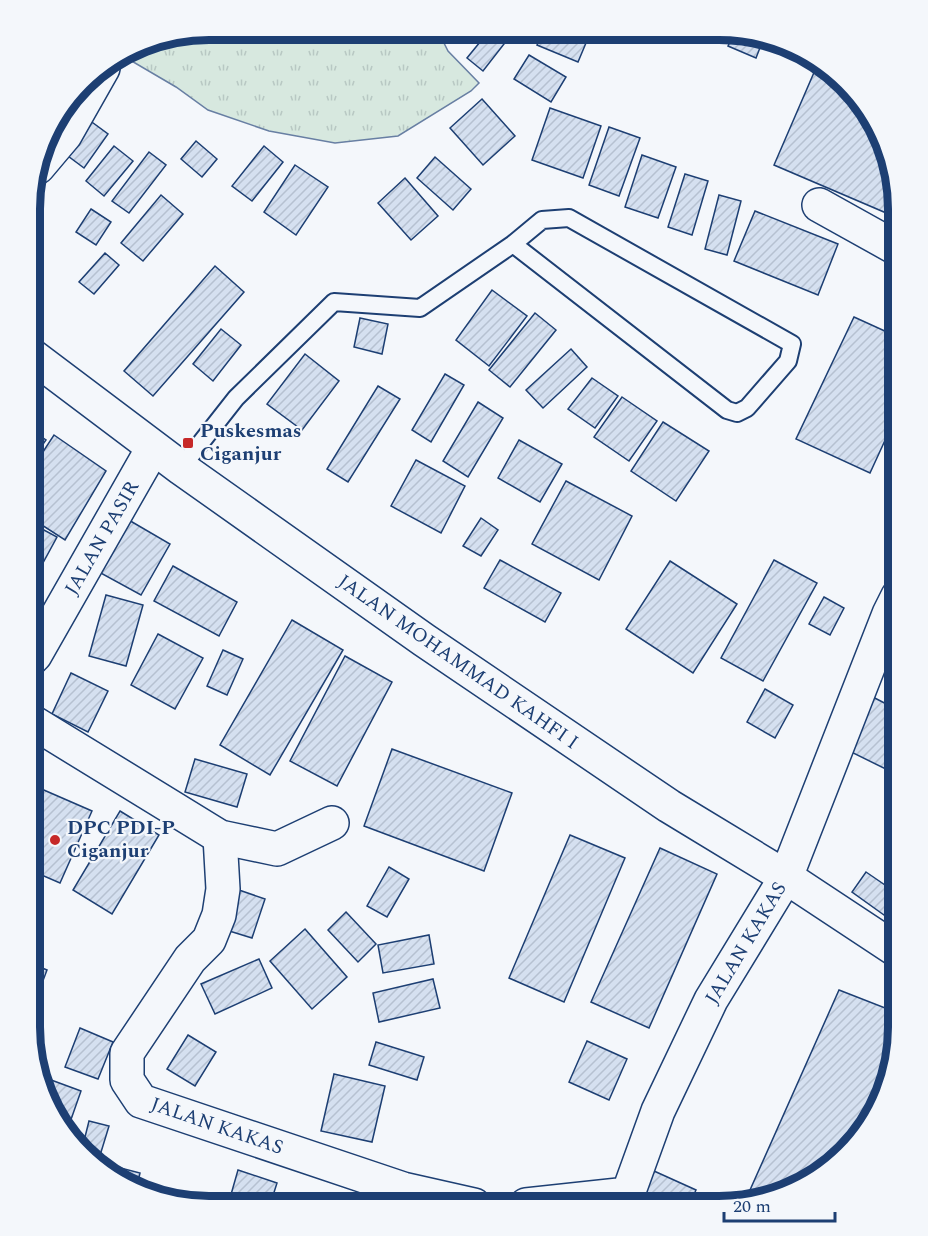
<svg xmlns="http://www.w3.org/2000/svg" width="928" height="1236" viewBox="0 0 928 1236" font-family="Spectral,serif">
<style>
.grass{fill:url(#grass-tufts);stroke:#687fa3;stroke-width:1.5}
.building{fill:url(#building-hatch);stroke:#1d3f73;stroke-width:1.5}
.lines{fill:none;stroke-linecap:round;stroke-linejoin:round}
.lane-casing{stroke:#1d3f73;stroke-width:20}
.street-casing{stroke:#1d3f73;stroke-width:36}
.secondary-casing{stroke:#1d3f73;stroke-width:36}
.lane{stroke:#f4f7fb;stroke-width:16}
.street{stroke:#f4f7fb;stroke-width:33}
.secondary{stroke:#f4f7fb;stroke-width:33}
.poi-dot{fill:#c62828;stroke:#f4f7fb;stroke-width:2}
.labels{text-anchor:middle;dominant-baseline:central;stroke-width:4.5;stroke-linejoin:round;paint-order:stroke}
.poi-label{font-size:20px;font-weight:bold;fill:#1d3f73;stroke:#f4f7fb;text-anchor:start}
.street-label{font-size:20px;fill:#1d3f73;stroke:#f4f7fb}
.rim{fill:none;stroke:#1d3f73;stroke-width:8}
</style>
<defs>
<pattern id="grass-tufts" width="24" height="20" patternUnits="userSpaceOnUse" patternTransform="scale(1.5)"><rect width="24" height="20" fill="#d7e8df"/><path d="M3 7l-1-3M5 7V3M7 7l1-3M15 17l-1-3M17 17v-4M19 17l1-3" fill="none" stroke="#b8c8c3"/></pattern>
<pattern id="building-hatch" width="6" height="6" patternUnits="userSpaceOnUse" patternTransform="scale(1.5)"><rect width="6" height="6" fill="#d5e0f0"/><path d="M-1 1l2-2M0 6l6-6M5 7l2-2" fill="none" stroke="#b6c1d1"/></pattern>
</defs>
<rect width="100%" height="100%" fill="#f4f7fb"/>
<!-- grass -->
<path class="grass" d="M210,30l228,1 10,20 31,32 -8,8 -73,45 -63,7 -66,-12 -61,-21 -32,-23 -53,-31 29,-16z"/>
<!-- building -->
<g class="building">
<path d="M489,31h16l6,4 -28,36 -16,-13z"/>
<path d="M543,31h48l-13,31 -41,-17z"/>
<path d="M734,32h8l21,8 -7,18 -28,-12z"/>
<path d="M529,55l37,22 -15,25 -37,-23z"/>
<path d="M819,61l60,69 19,80v8l-124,-53z"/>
<path d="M482,99l33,37 -32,29 -33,-37z"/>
<path d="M550,108l51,18 -18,52 -51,-18z"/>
<path d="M85,117l23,17 -24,34 -24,-18z"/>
<path d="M609,127l31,11 -21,58 -30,-11z"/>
<path d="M196,141l21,18 -15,18 -21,-18z"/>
<path d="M114,146l19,15 -29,35 -18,-15z"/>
<path d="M264,146l19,16 -31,39 -20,-15z"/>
<path d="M149,152l17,13 -37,48 -17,-12z"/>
<path d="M642,155l34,12 -18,51 -33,-11z"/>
<path d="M435,157l36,32 -18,21 -36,-32z"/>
<path d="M295,165l33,22 -32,48 -32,-23z"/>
<path d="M685,174l23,7 -16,54 -24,-8z"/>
<path d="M405,178l33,38 -27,24 -33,-37z"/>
<path d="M161,195l22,19 -40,47 -22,-18z"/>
<path d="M719,195l22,6 -14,54 -22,-6z"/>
<path d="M91,209l20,13 -15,23 -20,-13z"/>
<path d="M755,211l83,33 -20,51 -84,-34z"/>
<path d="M105,253l14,12 -25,29 -15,-12z"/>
<path d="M215,266l29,26 -91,104 -29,-25z"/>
<path d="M492,290l35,26 -38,50 -33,-26z"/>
<path d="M535,313l21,17 -46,57 -21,-17z"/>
<path d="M854,317l44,20v75l-28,61 -74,-34z"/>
<path d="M360,318l28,6 -6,30 -28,-7z"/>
<path d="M221,329l20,16 -28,36 -20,-17z"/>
<path d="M571,349l16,18 -44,41 -17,-18z"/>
<path d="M305,354l34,27 -37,49 -35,-26z"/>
<path d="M445,374l19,11 -33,57 -19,-12z"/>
<path d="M592,378l26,18 -23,32 -27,-19z"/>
<path d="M378,386l22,13 -52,83 -21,-13z"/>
<path d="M622,397l35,24 -28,40 -35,-24z"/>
<path d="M478,402l25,16 -35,59 -25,-16z"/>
<path d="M663,422l46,29 -33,50 -45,-30z"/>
<path d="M31,430l15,10 -15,21z"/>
<path d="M54,435l52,36 -41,69 -34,-22v-48z"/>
<path d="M519,440l43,24 -22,38 -42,-24z"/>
<path d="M416,460l49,26 -24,47 -50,-27z"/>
<path d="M566,481l66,35 -33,64 -67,-36z"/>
<path d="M481,518l17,12 -17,26 -18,-10z"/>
<path d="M127,519l43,25 -29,51 -44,-24z"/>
<path d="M31,523l26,14 -26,48z"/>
<path d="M500,560l61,33 -16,29 -61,-34z"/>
<path d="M774,560l43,23 -54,98 -42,-23z"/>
<path d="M670,561l67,43 -44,69 -67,-44z"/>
<path d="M173,566l64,36 -18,34 -65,-35z"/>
<path d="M106,595l37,10 -17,61 -37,-10z"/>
<path d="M824,597l20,11 -14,27 -21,-11z"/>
<path d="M292,620l51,30 -73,125 -50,-30z"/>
<path d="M158,634l45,24 -28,51 -44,-24z"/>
<path d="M223,650l20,9 -16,36 -20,-9z"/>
<path d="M345,656l47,26 -55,104 -47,-25z"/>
<path d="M71,673l37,18 -20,41 -36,-18z"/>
<path d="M765,689l28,16 -18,33 -28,-16z"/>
<path d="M867,694l31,16v65l-57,-28z"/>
<path d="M392,749l120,44 -28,78 -120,-45z"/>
<path d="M195,759l52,15 -10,33 -52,-15z"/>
<path d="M30,784l62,27 -32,72 -30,-13z"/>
<path d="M120,811l39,24 -47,79 -39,-24z"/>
<path d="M898,832v23l-10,-6z"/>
<path d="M570,835l55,23 -61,144 -55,-24z"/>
<path d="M660,848l57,26 -68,154 -58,-26z"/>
<path d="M389,867l20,12 -22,38 -20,-11z"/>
<path d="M866,872l32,22 -14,21 -32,-23z"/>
<path d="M239,890l26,9 -13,39 -26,-8z"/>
<path d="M346,912l30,32 -18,18 -30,-32z"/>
<path d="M305,929l42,48 -35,32 -42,-48z"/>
<path d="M429,935l5,29 -51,9 -5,-28z"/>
<path d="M259,959l13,29 -57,26 -14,-30z"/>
<path d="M30,963l17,7 -12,32 -5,-1z"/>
<path d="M433,979l7,29 -61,14 -6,-29z"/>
<path d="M839,990l59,23v25l-30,88 -70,61 -52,12z"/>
<path d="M80,1028l33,14 -15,37 -33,-12z"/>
<path d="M188,1035l28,17 -21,34 -28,-17z"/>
<path d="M587,1041l40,18 -18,41 -40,-18z"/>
<path d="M376,1042l48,15 -7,23 -48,-15z"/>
<path d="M334,1074l51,12 -13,56 -51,-11z"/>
<path d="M43,1077l38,14 -13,37 -19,-22z"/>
<path d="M89,1121l20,5 -11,36 -15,-17z"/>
<path d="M109,1165l31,8 -3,13 -27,-11 -3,-3z"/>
<path d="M238,1170l39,13 -7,22h-42z"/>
<path d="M654,1171l42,19 -7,16h-50z"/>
</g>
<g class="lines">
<defs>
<path id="lane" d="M181,468l55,-70 98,-96 86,6 93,-64 29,-24 27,-2 223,126 -4,17 -41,47 -10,5 -10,-3 -214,-166"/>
<g id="street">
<path d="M38,167l27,-32 38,-67"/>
<path d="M819,205l79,44"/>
<path d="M31,659l4,-4 118,-207"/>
<path d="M31,721l189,116 57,12 55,-26"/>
<path d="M220,837l3,52 -4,26 -10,25 -19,19 -63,94v27l14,21 262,88 71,16"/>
<path d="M526,1205l102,-11 30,-83 53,-111 75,-123 103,-263 9,-18"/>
</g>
<path id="secondary" d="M31,355l150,113 243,172 245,166 117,71 112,74"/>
</defs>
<!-- lane casing -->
<use href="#lane" class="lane-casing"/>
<!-- street casing -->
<use href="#street" class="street-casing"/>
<!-- secondary casing -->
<use href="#secondary" class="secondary-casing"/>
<!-- lane -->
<use href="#lane" class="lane"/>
<!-- street -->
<use href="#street" class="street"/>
<!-- secondary -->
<use href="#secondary" class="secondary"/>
</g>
<!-- markers -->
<g class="poi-dot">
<rect x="182" y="437" width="12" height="12" rx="3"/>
<circle cx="55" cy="840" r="6"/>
</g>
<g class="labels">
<!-- poi labels -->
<g class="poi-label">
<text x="200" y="431">Puskesmas<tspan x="200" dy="23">Ciganjur</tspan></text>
<text x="67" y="828">DPC PDI-P<tspan x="67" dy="23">Ciganjur</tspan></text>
</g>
<!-- street labels -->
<g class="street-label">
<text transform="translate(102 538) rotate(-60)">JALAN PASIR</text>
<text transform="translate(458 662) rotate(35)">JALAN MOHAMMAD KAHFI I</text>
<text transform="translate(746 943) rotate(-59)">JALAN KAKAS</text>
<text transform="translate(217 1126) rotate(19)">JALAN KAKAS</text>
</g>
</g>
<!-- crop -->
<path d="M0 0H928V1236H0ZM209 40H719A169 169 0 0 1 888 209V1027A169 169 0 0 1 719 1196H209A169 169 0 0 1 40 1027V209A169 169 0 0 1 209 40Z" fill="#f4f7fb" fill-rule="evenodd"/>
<path class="rim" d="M209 40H719A169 169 0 0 1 888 209V1027A169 169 0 0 1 719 1196H209A169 169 0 0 1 40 1027V209A169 169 0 0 1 209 40Z"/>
<!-- scale -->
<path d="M724 1212v9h111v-9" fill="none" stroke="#1d3f73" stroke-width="3"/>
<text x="733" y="1212" font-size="18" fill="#1d3f73" stroke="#f4f7fb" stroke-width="4.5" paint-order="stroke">20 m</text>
</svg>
